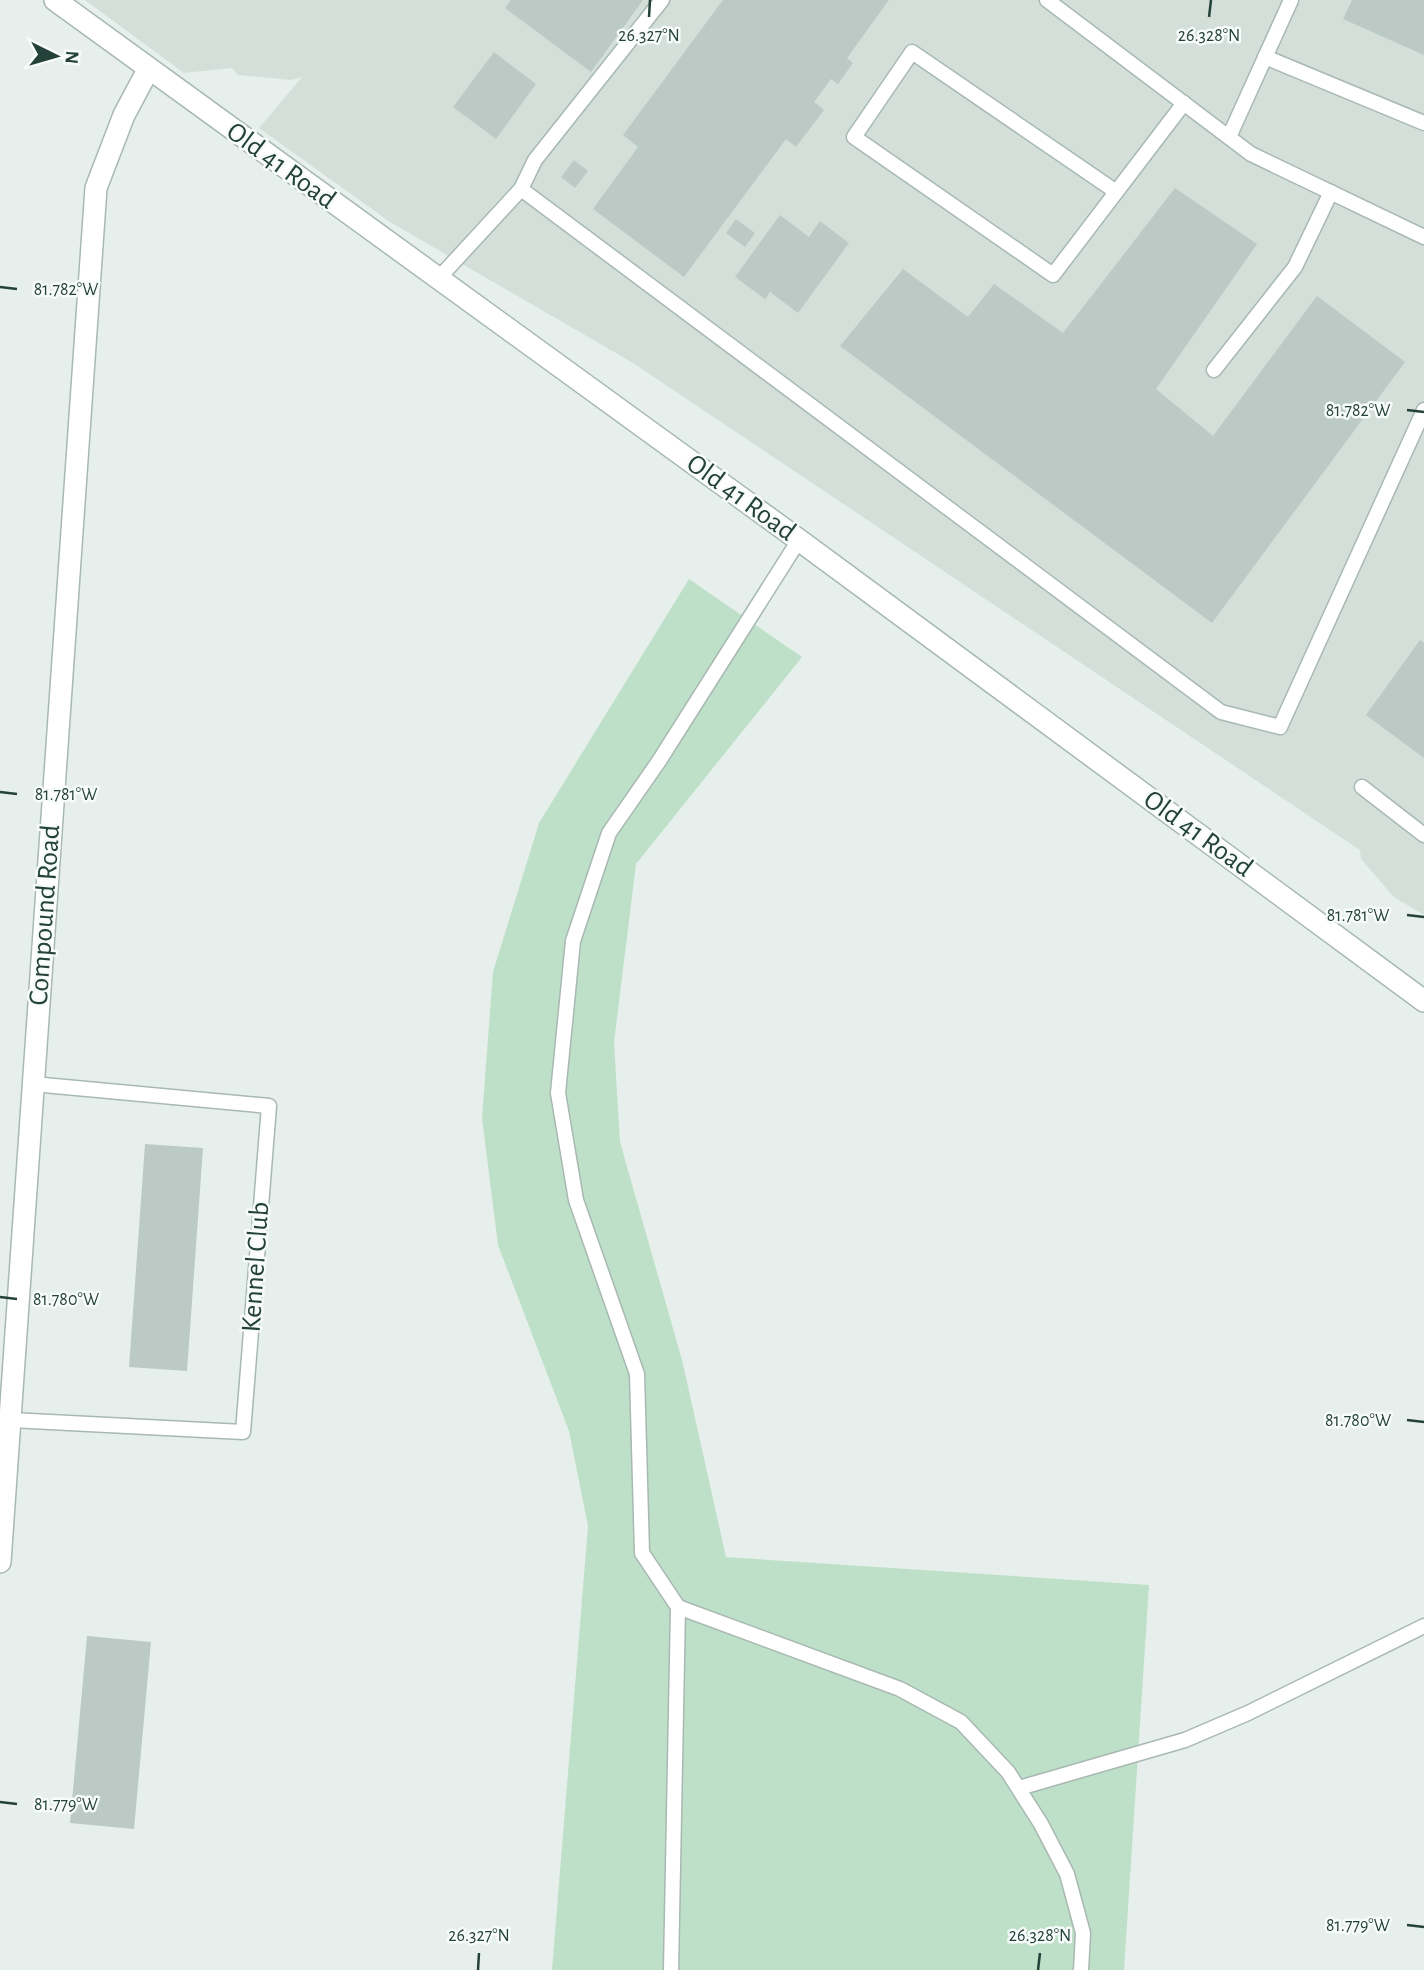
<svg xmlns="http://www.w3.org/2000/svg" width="1424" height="1970" viewBox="0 0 1424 1970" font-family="'Alegreya Sans',sans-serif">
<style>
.built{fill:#d4dfda}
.green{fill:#bfe0c8}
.building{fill:#bbcac4}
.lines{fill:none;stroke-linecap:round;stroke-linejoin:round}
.service-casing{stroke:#a8b8b2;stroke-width:17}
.minor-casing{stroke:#a8b8b2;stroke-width:24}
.tertiary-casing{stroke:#a8b8b2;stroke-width:24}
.service{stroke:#fff;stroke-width:14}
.minor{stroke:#fff;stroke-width:21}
.tertiary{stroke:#fff;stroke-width:21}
.ticks{fill:none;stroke:#24423a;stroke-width:2.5}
.labels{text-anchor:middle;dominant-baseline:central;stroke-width:5;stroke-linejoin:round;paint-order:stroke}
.street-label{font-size:28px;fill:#24423a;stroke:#f7fbf9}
.ticks-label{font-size:18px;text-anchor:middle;fill:#24423a;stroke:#f7fbf9;stroke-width:5;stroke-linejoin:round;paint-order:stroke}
</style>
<rect width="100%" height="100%" fill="#e6efeb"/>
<!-- built -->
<path class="built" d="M85,0h1339v915l-30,-18 -33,-38 -1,-9 -727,-487 -243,-141 -131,-94 43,-51 -11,3 -53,-5 -6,-7 -48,5z"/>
<!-- green -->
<path class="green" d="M689,579l113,78 -166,207 -22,178 6,100 62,218 44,197 423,28 -25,385h-572l36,-444 -19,-95 -71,-186 -16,-127 11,-146 46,-149z"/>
<!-- building -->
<g class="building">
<path d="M511,0h132l-52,72 -86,-64z"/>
<path d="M723,0h166l-42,58 6,5 -15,21 -7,-5 -17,23 10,8 -28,37 -10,-8 -102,138 -91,-68 45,-62 -15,-12z"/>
<path d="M1352,0h72v55l-81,-36z"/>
<path d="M494,52l42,32 -40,55 -43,-32z"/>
<path d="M574,160l14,11 -13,17 -14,-11z"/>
<path d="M1175,188l82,56 -101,145 57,47 104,-140 88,66 -193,261 -372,-277 63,-77 65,48 26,-33 69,49z"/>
<path d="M780,215l29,22 11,-16 29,22 -51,70 -28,-21 -5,7 -30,-22z"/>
<path d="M736,219l19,14 -10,14 -19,-14z"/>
<path d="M1420,640l4,3v115l-58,-43z"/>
<path d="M145,1144l58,4 -16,223 -58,-4z"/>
<path d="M87,1636l64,6 -17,187 -64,-6z"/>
</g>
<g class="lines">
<defs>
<g id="service">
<path d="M1047,0l204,154 173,83"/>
<path d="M1265,57l159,66"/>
<path d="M1229,137l62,-137"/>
<path d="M521,189l700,523 59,15 144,-317"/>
<path d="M1115,191l-203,-139 -58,85 199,138 131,-172"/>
<path d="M438,279l83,-90 14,-29 127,-160"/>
<path d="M1214,370l81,-103 36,-75"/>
<path d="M799,540l-140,221 -50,72 -36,108 -15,152 18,107 61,174 5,179 36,54 222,82 61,33 47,50 33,52 26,50 16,59 -2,37"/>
<path d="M1362,787l62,48"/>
<path d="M11,1420l232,12 26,-326 -236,-22"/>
<path d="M1019,1788l166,-48 63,-27 176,-87"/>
<path d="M671,1970l7,-363"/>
</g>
<path id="minor" d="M0,1562l96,-1374 28,-73 24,-45"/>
<path id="tertiary" d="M55,0l744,540 625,461"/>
</defs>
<!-- service casing -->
<use href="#service" class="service-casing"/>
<!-- minor casing -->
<use href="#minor" class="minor-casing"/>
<!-- tertiary casing -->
<use href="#tertiary" class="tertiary-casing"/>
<!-- service -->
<use href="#service" class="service"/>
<!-- minor -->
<use href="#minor" class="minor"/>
<!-- tertiary -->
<use href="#tertiary" class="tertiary"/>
</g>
<!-- ticks -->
<path class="ticks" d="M649,17l1,-17M1209,17l2,-17M0,287l17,2M1407,410l17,2M0,792l17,2M1407,915l17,2M0,1297l17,2M1407,1420l17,2M0,1802l17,2M1407,1925l17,2M478,1970l1,-17M1038,1970l2,-17"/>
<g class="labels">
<!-- street labels -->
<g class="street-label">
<text transform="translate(281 166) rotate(36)">Old 41 Road</text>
<text transform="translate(741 498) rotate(36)">Old 41 Road</text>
<text transform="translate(1198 834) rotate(36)">Old 41 Road</text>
<text transform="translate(45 915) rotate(-86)">Compound Road</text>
<text transform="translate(256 1267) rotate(-86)">Kennel Club</text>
</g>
</g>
<g class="ticks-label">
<text x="649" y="41">26.327°N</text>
<text x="1209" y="41">26.328°N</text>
<text x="66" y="295">81.782°W</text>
<text x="1358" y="416">81.782°W</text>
<text x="66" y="800">81.781°W</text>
<text x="1358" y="921">81.781°W</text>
<text x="66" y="1305">81.780°W</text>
<text x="1358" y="1426">81.780°W</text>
<text x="66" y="1810">81.779°W</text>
<text x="1358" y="1931">81.779°W</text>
<text x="479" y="1941">26.327°N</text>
<text x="1040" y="1941">26.328°N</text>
</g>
<!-- north arrow -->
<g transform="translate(56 56) rotate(95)" stroke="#f7fbf9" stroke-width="5" paint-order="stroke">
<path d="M0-5L12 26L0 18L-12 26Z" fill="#24423a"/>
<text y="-10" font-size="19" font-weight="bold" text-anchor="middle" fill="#24423a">N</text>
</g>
</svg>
